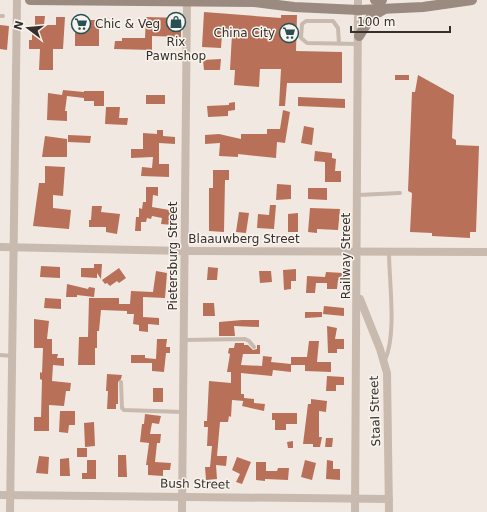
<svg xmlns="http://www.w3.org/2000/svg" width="487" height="512" viewBox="0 0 487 512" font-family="'DejaVu Sans',sans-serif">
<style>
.building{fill:#b87058}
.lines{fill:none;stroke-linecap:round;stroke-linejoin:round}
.lane{stroke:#c8baae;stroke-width:4}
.street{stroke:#c8baae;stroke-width:8}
.secondary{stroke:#9b8a7f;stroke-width:10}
.labels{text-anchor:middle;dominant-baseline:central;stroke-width:3;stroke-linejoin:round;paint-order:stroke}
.poi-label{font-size:12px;fill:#372f2b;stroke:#f8f3ed;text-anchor:start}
.street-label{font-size:12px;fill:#372f2b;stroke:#f8f3ed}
</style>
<rect width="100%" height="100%" fill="#f1e9e1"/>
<!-- building -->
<g class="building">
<path d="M204,12l77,6v-3h16l-1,36 46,1v31h-55l-2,23h-6l2,-37h-21l-1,18 -25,-2 1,-15h-5l2,-36h-10l-1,14 -19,-1z"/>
<path d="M35,16h10l-1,9h12v-8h9l-2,32h-10v21h-14l1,-21h-11v-9h3v-14l3,-1z"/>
<path d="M146,17l35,1v19l-29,-1v14l-38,-1 1,-8h7v-3h23z"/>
<rect x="75" y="20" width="24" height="26"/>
<path d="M0,25l9,1 -2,24 -7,-1z"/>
<path d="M221,59l-1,11h-16l-1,-10z"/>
<rect x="395" y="75" width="14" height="5"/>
<path d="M418,75l36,20 -2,43 4,2v5l23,1 -3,86h-6v6l-38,-2v-3l-22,-1 2,-39 -4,-2 4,-99h3z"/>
<path d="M63,90l21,2v-1h20v15h-10v-5h-10v-3l-17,-2 -2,15h2v10l-20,-1 1,-27 14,2z"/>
<rect x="146" y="95" width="19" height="9"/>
<path d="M298,97l47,2v9l-47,-2z"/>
<path d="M235,102v8l-7,1v5l-20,1 -1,-11 22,-1v-2z"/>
<path d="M106,107h14l-1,11h9l-1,7 -22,-1z"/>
<path d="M283,110l7,2 -5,31 -8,-1 -1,16 -38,-4v3l-19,-1 1,-13 -15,1v-9l14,-1 22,5v-5h26v-5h13z"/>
<path d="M304,126l10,2 -2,17 -11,-2z"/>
<path d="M157,130h6v6l12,1v7l-16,-1v21h10v13l-28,-1 1,-9 10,1 1,-11 -22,1v-9h12v-16l14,1z"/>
<path d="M68,135l23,1 -1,7 -22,-1z"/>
<path d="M45,136l22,3v18h-25z"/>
<path d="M315,151l17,2v5l4,1 -1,12h6v11h-16v-20l-11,-1z"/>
<path d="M45,166l20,1 -2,29 -10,-1v13l18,2 -2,19 -36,-3 6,-43h6z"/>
<path d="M213,170h16v10h-4l-1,52 -15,-1v-43h4z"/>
<path d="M277,184l14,1v14l-15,1z"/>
<path d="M146,187h12v9l-5,-1 -1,12 23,4 -2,14 -12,-1 1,-6 -10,-2 -1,3 -4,-1 -1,4h-5v9h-6l1,-14h3v-9l3,1 1,-7h3z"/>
<path d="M308,188h19v12l-19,-1z"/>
<path d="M270,205h6l-2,24 -17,-1 1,-14 11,1z"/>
<path d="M92,206h10l-1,6 19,2 -3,20 -11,-2v-5h-17v-7h2z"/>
<path d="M310,208l30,1 -2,21 -21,-1v4l-9,-1z"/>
<path d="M239,212l10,1 -3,20 -10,-1z"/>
<path d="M298,213v19h-10v-18z"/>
<path d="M94,264h8l-1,15 -4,-6v5l-16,-1v-9h13z"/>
<path d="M41,266l19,1v11l-20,-1z"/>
<path d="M208,267l10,1 -1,12h-10z"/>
<path d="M119,268l7,10 -7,5 -2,-2 -7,5 -3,-3 -2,1 -3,-4z"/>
<path d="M296,269v12h-5v8l-7,1 -1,-20z"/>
<path d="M156,271l11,2 -2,25 -22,-1v20l16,1v7l-11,-1v8l-9,-1v-6l-6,-1 1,-10h-7v-3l-26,-1 -2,21h-2v17h-2v17h-17l1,-28h9l1,-39h30v6h11l1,-13 22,1z"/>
<path d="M259,271h12l1,11 -12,1z"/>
<path d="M326,272l18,1v7h-6l-1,9h-10v-6h-11l-1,10h-9l1,-17 18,1z"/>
<path d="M67,284l21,5 1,-2 6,1 -1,9 -17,-2v2h-11z"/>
<path d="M45,298l16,1v10l-17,-1z"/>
<path d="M203,303h11l1,13h-12z"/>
<path d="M324,306l20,2v8l-21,-2z"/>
<path d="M305,312h17v5l-17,1z"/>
<path d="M34,319l15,2 -2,18h5v15h6l-1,4h7v8l-11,-1 -1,16 19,2 -1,8h-4l-2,15 -15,-1v26h-15v-14h7l1,-37 -2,-1v-7l2,1 1,-25h-9z"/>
<path d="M242,320h17v7l-25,-1 1,10h-16v-14z"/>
<path d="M327,326l10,2 -2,11h9v10h-7v4h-9z"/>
<path d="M157,339h10l-1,8h4v6h-4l-2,19 -12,-1v-8h-21v-8h14v3l11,1z"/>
<path d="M309,341h10l-2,21h14v10l-26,-1v-6h-14v-8h16z"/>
<path d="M235,343h9v2h4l5,5 4,-1v-4h3v9h-17l-2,11 21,1 1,-10 9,1 -1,5 20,2v8l-18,-2 -1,6 -31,-3v21h3v7l-12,-1 -1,17 -2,-1 -1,6h-8l-3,34h10l-1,10 -10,-1 1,14 -11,1 -1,-13h5l2,-21h-5l1,-19h-4v-6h3l2,-40 22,2v-11h-4l3,-18 -2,-1 1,-5h5z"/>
<path d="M107,374l15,1 -1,4 -3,3v22h-2v5h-9l1,-18h-2z"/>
<path d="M327,376l17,1v8h-8v6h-10z"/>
<rect x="153" y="388" width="10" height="14"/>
<path d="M244,398l10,1v4l11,1 -1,7 -22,-5z"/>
<path d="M311,399l16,2 -1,11 -7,-1v26h3l-2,10h-7v-3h-10l5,-40h3z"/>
<path d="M60,411h15v14h-6l-1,8 -9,-1z"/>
<path d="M272,413h25v11h-11v6h-11v-10h-3z"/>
<path d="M145,414l16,2 -2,8 -7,-1 -2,11h11l-1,9h-3l-2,19 16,1 -1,7h-7v6l-15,-1v-10h-2l3,-22 -9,-1 2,-18h2z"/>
<path d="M94,422l1,24 -10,1 -1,-24z"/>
<path d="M326,438h7l-1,9h-7z"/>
<path d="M293,441v7h-5l-1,-6z"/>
<rect x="77" y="448" width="10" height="9"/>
<path d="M118,455h8l1,22h-9z"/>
<path d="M39,456l10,1 -1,17 -12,-1z"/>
<path d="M237,457l14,5 -9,22 -6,-2 4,-8 -8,-4z"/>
<path d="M69,458l1,18h-10v-17z"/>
<path d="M87,460h9v19h-14v-6h5z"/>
<path d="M305,460l11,3 -4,17 -11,-3z"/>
<path d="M327,460l6,1v8h7v11l-14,-1z"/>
<path d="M256,462h10v9h11l1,-3h11l-1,12 -23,-1v2l-9,-1z"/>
</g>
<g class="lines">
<!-- lane -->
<g class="lane">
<path d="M0,16h3"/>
<path d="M339,44l-1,-16 -5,-7h-27l-4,3 -1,14 6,5 52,1"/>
<path d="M358,195l42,-2"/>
<path d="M185,340l60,-1 4,2 5,6"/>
<path d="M0,355l12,1"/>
<path d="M385,360c12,-27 4,-78 4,-108"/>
<path d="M121,382l1,26 2,2 59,2"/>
</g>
<!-- street -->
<g class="street">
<path d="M0,247l185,4 302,1"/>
<path d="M360,299l20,50 7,24 2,139"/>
<path d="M0,495l389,4"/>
<path d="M10,512l7,-512"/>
<path d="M182,512l5,-512"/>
<path d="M355,512l3,-512"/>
</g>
<!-- secondary -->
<g class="secondary">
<path d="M30,0l224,2 40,5 65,3 64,-3 49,-7"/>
<path d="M375,0h7"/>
<path d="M359,36l12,-19 12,-7"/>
</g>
</g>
<!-- icons -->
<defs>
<symbol id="shop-ring" viewBox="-11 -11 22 22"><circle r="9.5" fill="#f8f3ed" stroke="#265054" stroke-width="1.5"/><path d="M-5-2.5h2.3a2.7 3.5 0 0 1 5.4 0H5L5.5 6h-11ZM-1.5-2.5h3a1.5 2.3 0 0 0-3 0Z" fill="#265054"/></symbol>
<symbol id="supermarket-ring" viewBox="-11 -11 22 22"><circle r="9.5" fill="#f8f3ed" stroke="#265054" stroke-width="1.5"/><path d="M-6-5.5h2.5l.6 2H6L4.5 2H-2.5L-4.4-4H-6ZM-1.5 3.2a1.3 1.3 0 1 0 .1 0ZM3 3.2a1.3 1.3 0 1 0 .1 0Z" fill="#265054"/></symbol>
</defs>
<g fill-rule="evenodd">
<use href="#shop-ring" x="165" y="11" width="22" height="22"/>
<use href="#supermarket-ring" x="70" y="13" width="22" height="22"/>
<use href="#supermarket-ring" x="278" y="22" width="22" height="22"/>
</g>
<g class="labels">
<!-- poi labels -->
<g class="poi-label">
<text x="95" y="24">Chic &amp; Veg</text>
<text x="275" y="33" text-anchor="end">China City</text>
<text x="176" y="42" text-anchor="middle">Rix<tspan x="176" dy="14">Pawnshop</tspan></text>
</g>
<!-- street labels -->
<g class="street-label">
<text x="244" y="239">Blaauwberg Street</text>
<text transform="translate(173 256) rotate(-90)">Pietersburg Street</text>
<text transform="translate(346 256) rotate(-90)">Railway Street</text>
<text transform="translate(375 411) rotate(-92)">Staal Street</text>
<text transform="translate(195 484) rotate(1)">Bush Street</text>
</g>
</g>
<!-- north arrow -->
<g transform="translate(28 28) rotate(286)" stroke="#f8f3ed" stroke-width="3" paint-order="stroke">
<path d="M0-3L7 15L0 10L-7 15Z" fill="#372f2b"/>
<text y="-6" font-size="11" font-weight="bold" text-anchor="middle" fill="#372f2b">N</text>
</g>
<!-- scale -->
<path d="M351 26v6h99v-6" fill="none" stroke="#372f2b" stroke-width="2"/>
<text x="357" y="26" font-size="12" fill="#372f2b" stroke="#f8f3ed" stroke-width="3" paint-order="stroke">100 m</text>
</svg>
